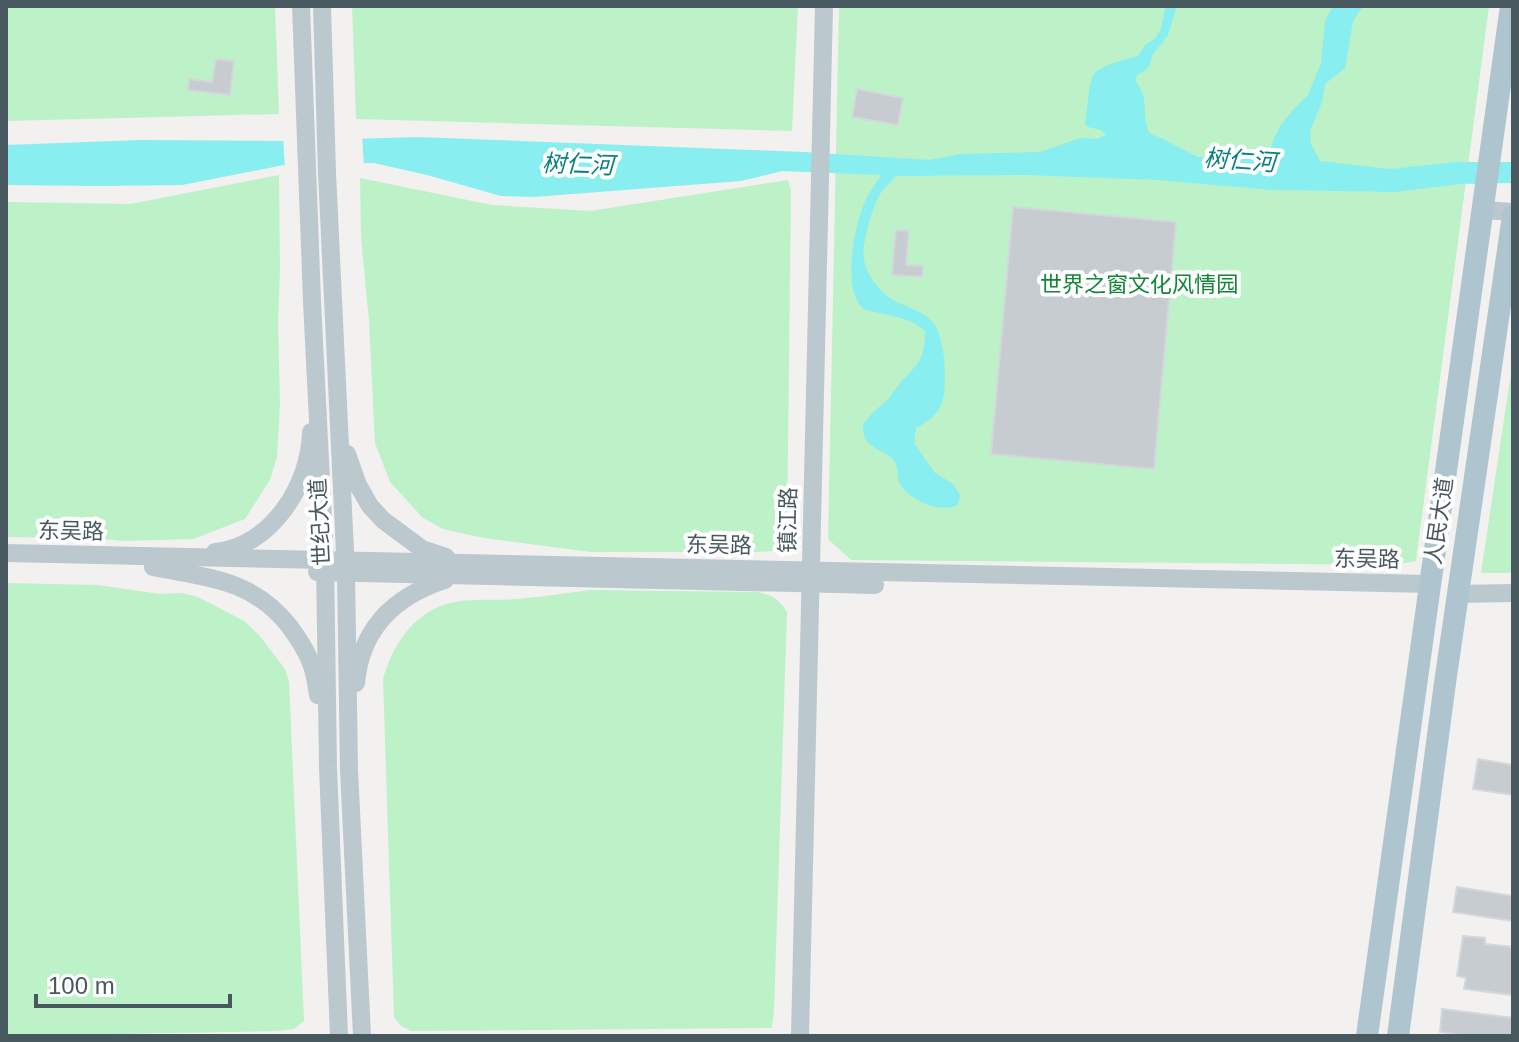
<svg xmlns="http://www.w3.org/2000/svg" width="1519" height="1042" viewBox="0 0 1519 1042" font-family="Helvetica,'Noto Sans SC',sans-serif">
<style>
.green{fill:#bdf1c8}
.water{fill:#88eef0}
.pier{fill:#f3f0f0}
.building{fill:#c7ccd0;stroke:#d4d7dc;stroke-width:2}
.lines{fill:none;stroke-linecap:round;stroke-linejoin:round}
.minor{stroke:#bbc8cd;stroke-width:18}
.major{stroke:#aec5d0;stroke-width:22}
.labels{text-anchor:middle;dominant-baseline:central;stroke-width:8;stroke-linejoin:round;paint-order:stroke}
.park-label{font-size:22px;fill:#138537;stroke:#fff}
.street-label{font-size:22px;fill:#47585e;stroke:#fff}
.water-label{font-size:24px;font-style:italic;fill:#097f82;stroke:#fff}
</style>
<rect width="100%" height="100%" fill="#f3f0f0"/>
<!-- green -->
<g class="green">
<path d="M6,6h269l4,108 -273,7z"/>
<path d="M352,6h446l-6,125 -436,-12z"/>
<path d="M839,6h650l-73,555 -21,4 -544,-5 -23,-21z"/>
<path d="M279,175l1,95 -2,51 2,83 -3,53 -7,23 -25,39 -52,20 -69,2 -31,-3 -87,-1v-335l124,2z"/>
<path d="M360,178l132,27 98,6 198,-31 3,10 -4,340 -5,16 -10,5 -16,1h-165l-107,-14 -41,-9 -20,-11 -33,-36 -15,-39 -6,-122 -8,-84z"/>
<path d="M1513,363v210h-32l28,-187z"/>
<path d="M6,583l92,2 62,9 22,-1 16,4 46,24 15,14 26,34 4,13 15,339 -10,8 -17,2 -271,5z"/>
<path d="M590,590l167,2c15,3 22,7 30,20l-13,400 -2,16 -361,3 -10,-5 -7,-9 -11,-338c10,-36 33,-70 72,-77 20,-4 41,-1 61,-3 25,-2 49,-6 74,-9z"/>
</g>
<!-- water -->
<path class="water" d="M1166,6h11l-9,29 -16,21 -2,9 -4,5 -7,3 -4,6c3,7 8,12 9,20 2,13 -1,22 6,35l9,3 39,20h70l6,-19 7,-13 11,-14 16,-16 13,-32 4,-42 8,-15h30l-10,15 -8,47 -20,16 -3,18 -12,29 1,13 9,17 70,8 67,-7h56v21l-53,1 -64,8 -123,-2 -116,-10 -130,-5 -131,1c-4,5 -9,9 -13,14 -10,12 -22,55 -19,70 2,13 13,28 23,36 14,11 36,13 47,28 11,15 14,61 8,79 -5,13 -15,19 -26,25l-2,15 21,30 17,10 8,12 -2,10c-18,8 -45,-3 -57,-19 -5,-7 -2,-17 -6,-24 -7,-11 -24,-12 -30,-24 -2,-4 -2,-8 -2,-13 6,-10 13,-15 22,-23 5,-4 8,-10 12,-15 19,-23 28,-24 28,-56 -13,-12 -28,-14 -45,-18 -6,-1 -12,-2 -17,-5 -22,-18 -8,-85 2,-107 4,-9 11,-17 16,-26l-99,-4 -41,10 -207,16 -33,-1 -74,-21 -53,-12 -90,2 -102,20 -81,1 -95,-1v-40l134,-5 144,1 133,-4 387,15 125,8 32,-6 79,-2 40,-14 17,1 9,-4 -5,-5 -13,-3 -3,-4c9,-53 -4,-52 53,-67l7,-11 11,-7 5,-10z"/>
<!-- pier -->
<path class="pier" d="M362,134l2,33 -79,2 -2,-32z"/>
<!-- building -->
<g class="building">
<path d="M216,59l18,2 -4,34 -42,-5 1,-11 23,3z"/>
<path d="M857,89l46,9 -5,27 -46,-8z"/>
<path d="M1013,207l163,15 -22,247 -163,-15z"/>
<path d="M896,230l13,1 -3,34 17,1 -1,11 -30,-2z"/>
<path d="M1478,759l35,6v30l-40,-6z"/>
<path d="M1457,887l56,9v25l-60,-9z"/>
<path d="M1463,936l22,2v6l28,3v48l-49,-6 2,-11 -9,-2z"/>
<path d="M1442,1009l71,9v18h-43l-30,-4z"/>
</g>
<g class="lines">
<!-- minor -->
<g class="minor">
<path d="M301,6l11,295 13,259 3,207 11,269"/>
<path d="M322,6l5,167 19,400 3,197 13,266"/>
<path d="M1483,210l30,2"/>
<path d="M347,454l11,31 12,21 13,14 39,29 24,8"/>
<path d="M215,552c56,-5 95,-67 96,-120"/>
<path d="M6,553l1424,31"/>
<path d="M153,567c55,11 100,12 137,60 18,25 24,37 28,68"/>
<path d="M317,572l558,13"/>
<path d="M1458,594l55,-1"/>
<path d="M356,683c5,-55 39,-87 89,-103"/>
<path d="M800,1036l24,-1030"/>
</g>
<!-- major -->
<g class="major">
<path d="M1367,1036l144,-1030"/>
<path d="M1398,1036l47,-353 68,-467"/>
</g>
</g>
<g class="labels">
<!-- park labels -->
<g class="park-label">
<text x="1139" y="284">世界之窗文化风情园</text>
</g>
<!-- street labels -->
<g class="street-label">
<text transform="translate(788 520) rotate(-89)">镇江路</text>
<text transform="translate(1439 521) rotate(-82)">人民大道</text>
<text transform="translate(320 522) rotate(-93)">世纪大道</text>
<text transform="translate(71 531) rotate(1)">东吴路</text>
<text transform="translate(719 545) rotate(1)">东吴路</text>
<text transform="translate(1367 559) rotate(1)">东吴路</text>
</g>
<!-- water labels -->
<g class="water-label">
<text transform="translate(1240 160) rotate(4)">树仁河</text>
<text transform="translate(578 164) rotate(2)">树仁河</text>
</g>
</g>
<!-- border -->
<rect width="1519" height="1042" fill="none" stroke="#47585e" stroke-width="16"/>
<!-- scale -->
<path d="M36 994v12h194v-12" fill="none" stroke="#47585e" stroke-width="4"/>
<text x="48" y="994" font-size="24" fill="#47585e" stroke="#ffffff" stroke-width="6" paint-order="stroke">100 m</text>
</svg>
